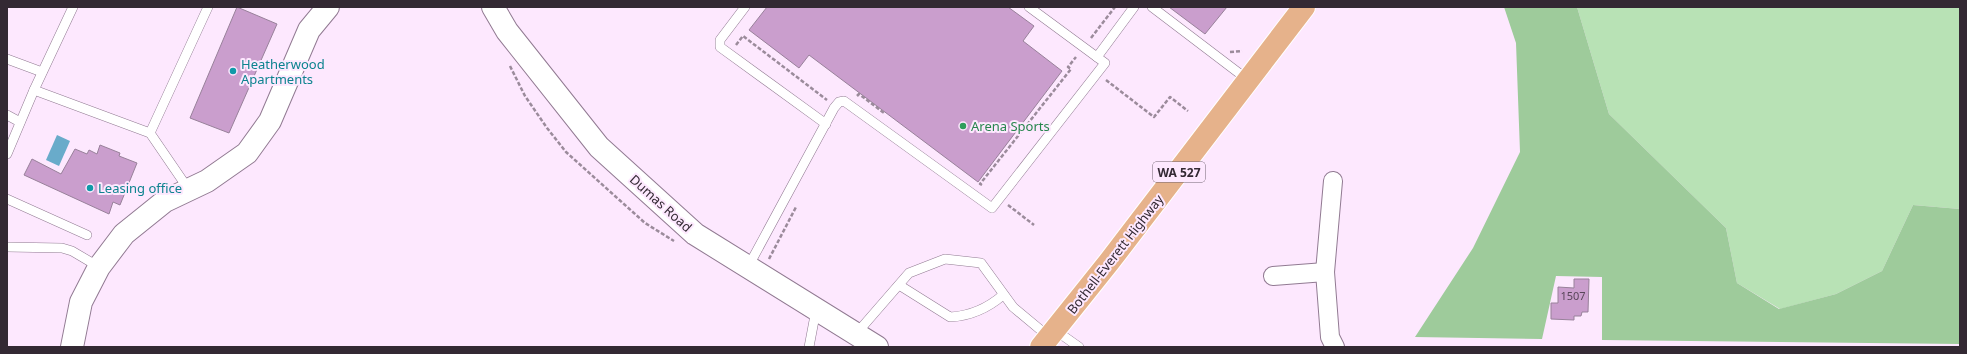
<svg xmlns="http://www.w3.org/2000/svg" width="1967" height="354" viewBox="0 0 1967 354" font-family="'Noto Sans',sans-serif">
<style>
.green{fill:#b8e2b5}
.forest{fill:#9ecb9b}
.water{fill:#69abca}
.building{fill:#ca9ecd;stroke:#98819a}
.lines{fill:none;stroke-linecap:round;stroke-linejoin:round}
.service-casing{stroke:#917a92;stroke-width:10}
.minor-casing{stroke:#917a92;stroke-width:20}
.tertiary-casing{stroke:#917a92;stroke-width:24}
.primary-casing{stroke:#fff;stroke-width:24}
.path{stroke:#9b8b9b;stroke-width:2.5;stroke-dasharray:4 2;stroke-linecap:butt}
.service{stroke:#fff;stroke-width:9}
.minor{stroke:#fff;stroke-width:18}
.tertiary{stroke:#fff;stroke-width:22}
.primary{stroke:#e6b28b;stroke-width:22}
.culture-dot{fill:#0f9aa8;stroke:#fde8fe;stroke-width:1.5}
.leisure-dot{fill:#2e9e5b;stroke:#fde8fe;stroke-width:1.5}
.labels{text-anchor:middle;dominant-baseline:central;stroke-width:4;stroke-linejoin:round;paint-order:stroke}
.number-label{font-size:11px;fill:#59465a}
.shield{fill:#fde8fe;stroke:#706270;stroke-width:1}
.shield-label{font-size:12px;font-weight:bold;fill:#332933}
.culture-label{font-size:13px;fill:#0d838f;stroke:#fde8fe;text-anchor:start}
.leisure-label{font-size:13px;fill:#27864d;stroke:#fde8fe;text-anchor:start}
.street-label{font-size:13px;fill:#332933;stroke:#fde8fe}
</style>
<rect width="100%" height="100%" fill="#fde8fe"/>
<!-- green -->
<path class="green" d="M1577,7h383v202l-47,-4 -31,66 -46,23 -56,15 -43,-26 -11,-55 -117,-114z"/>
<!-- forest -->
<path class="forest" d="M1504,7h73l32,107 117,114 11,55 42,26 57,-15 46,-23 31,-66 47,4v135l-358,-4v-63l-46,-1 -14,63 -127,-2 58,-89 47,-96 -4,-109z"/>
<!-- water -->
<path class="water" d="M57,135l13,6 -11,25 -13,-6z"/>
<!-- building -->
<g class="building">
<path d="M237,7l40,17 -48,109 -39,-15z"/>
<path d="M767,7h241l26,19 -11,15 39,30 -84,111 -169,-127 -10,13 -50,-38z"/>
<path d="M1169,7h58l-22,27z"/>
<path d="M100,145l20,8 -1,3 18,7 -17,42 -7,-3 -4,12 -85,-39 8,-16 29,15 14,-25 12,5 2,-4 8,4z"/>
<path d="M1574,279h15l-1,33h-6l-1,4h-7v4l-23,-1v-16h7v-16l16,1z"/>
</g>
<g class="lines">
<defs>
<g id="service">
<path d="M745,7l-25,33v7l106,77"/>
<path d="M1152,7l96,73"/>
<path d="M1097,57l37,-50"/>
<path d="M7,59l35,13"/>
<path d="M34,90l116,43"/>
<path d="M7,115l13,7"/>
<path d="M7,154l27,-64 39,-83"/>
<path d="M189,190l-39,-57 58,-126"/>
<path d="M7,199l80,36"/>
<path d="M7,247l55,1 10,3 27,16"/>
<path d="M748,267l86,-159 5,-6 5,-1 148,107 113,-145 -76,-56"/>
<path d="M899,285l51,32c20,-1 38,-9 53,-22"/>
<path d="M1055,330l24,17"/>
<path d="M856,334l53,-61 36,-14 36,4 32,44 36,30"/>
<path d="M809,347l7,-37"/>
</g>
<g id="minor">
<path d="M1333,181l-8,91 5,65 5,10"/>
<path d="M1273,276l52,-4"/>
</g>
<g id="tertiary">
<path d="M493,7l14,24 92,116 96,87 182,113"/>
<path d="M72,347l9,-45 18,-35 25,-33 41,-33 42,-20 40,-28 23,-32 39,-91 19,-23"/>
</g>
<path id="primary" d="M1041,347l68,-85 195,-255"/>
</defs>
<!-- service casing -->
<use href="#service" class="service-casing"/>
<!-- minor casing -->
<use href="#minor" class="minor-casing"/>
<!-- tertiary casing -->
<use href="#tertiary" class="tertiary-casing"/>
<!-- primary casing -->
<use href="#primary" class="primary-casing"/>
<!-- path -->
<g class="path">
<path d="M1091,38l24,-31"/>
<path d="M736,45l7,-9 84,64"/>
<path d="M1230,52l12,-1"/>
<path d="M510,66l15,30 22,32 19,24 79,71 29,18"/>
<path d="M1106,80l48,37 16,-20 18,14"/>
<path d="M857,96l2,-2 25,19"/>
<path d="M982,185l-2,-1 91,-115 -3,-2 8,-10"/>
<path d="M1008,205l26,20"/>
<path d="M769,259l27,-52"/>
</g>
<!-- service -->
<use href="#service" class="service"/>
<!-- minor -->
<use href="#minor" class="minor"/>
<!-- tertiary -->
<use href="#tertiary" class="tertiary"/>
<!-- primary -->
<use href="#primary" class="primary"/>
</g>
<!-- markers -->
<g class="culture-dot">
<circle cx="233" cy="71" r="4"/>
<circle cx="90" cy="188" r="4"/>
</g>
<circle class="leisure-dot" cx="963" cy="126" r="4"/>
<g class="labels">
<!-- number labels -->
<g class="number-label">
<text x="1573" y="295">1507</text>
</g>
<!-- shield labels -->
<rect class="shield" x="1153" y="162" width="52" height="20" rx="3"/>
<g class="shield-label">
<text x="1179" y="172">WA 527</text>
</g>
<!-- culture labels -->
<g class="culture-label">
<text x="241" y="64">Heatherwood<tspan x="241" dy="15">Apartments</tspan></text>
<text x="98" y="188">Leasing office</text>
</g>
<!-- leisure labels -->
<g class="leisure-label">
<text x="971" y="126">Arena Sports</text>
</g>
<!-- street labels -->
<g class="street-label">
<text transform="translate(661 203) rotate(42)">Dumas Road</text>
<text transform="translate(1115 254) rotate(-52)">Bothell-Everett Highway</text>
</g>
</g>
<!-- border -->
<rect width="1967" height="354" fill="none" stroke="#332933" stroke-width="16"/>
</svg>
